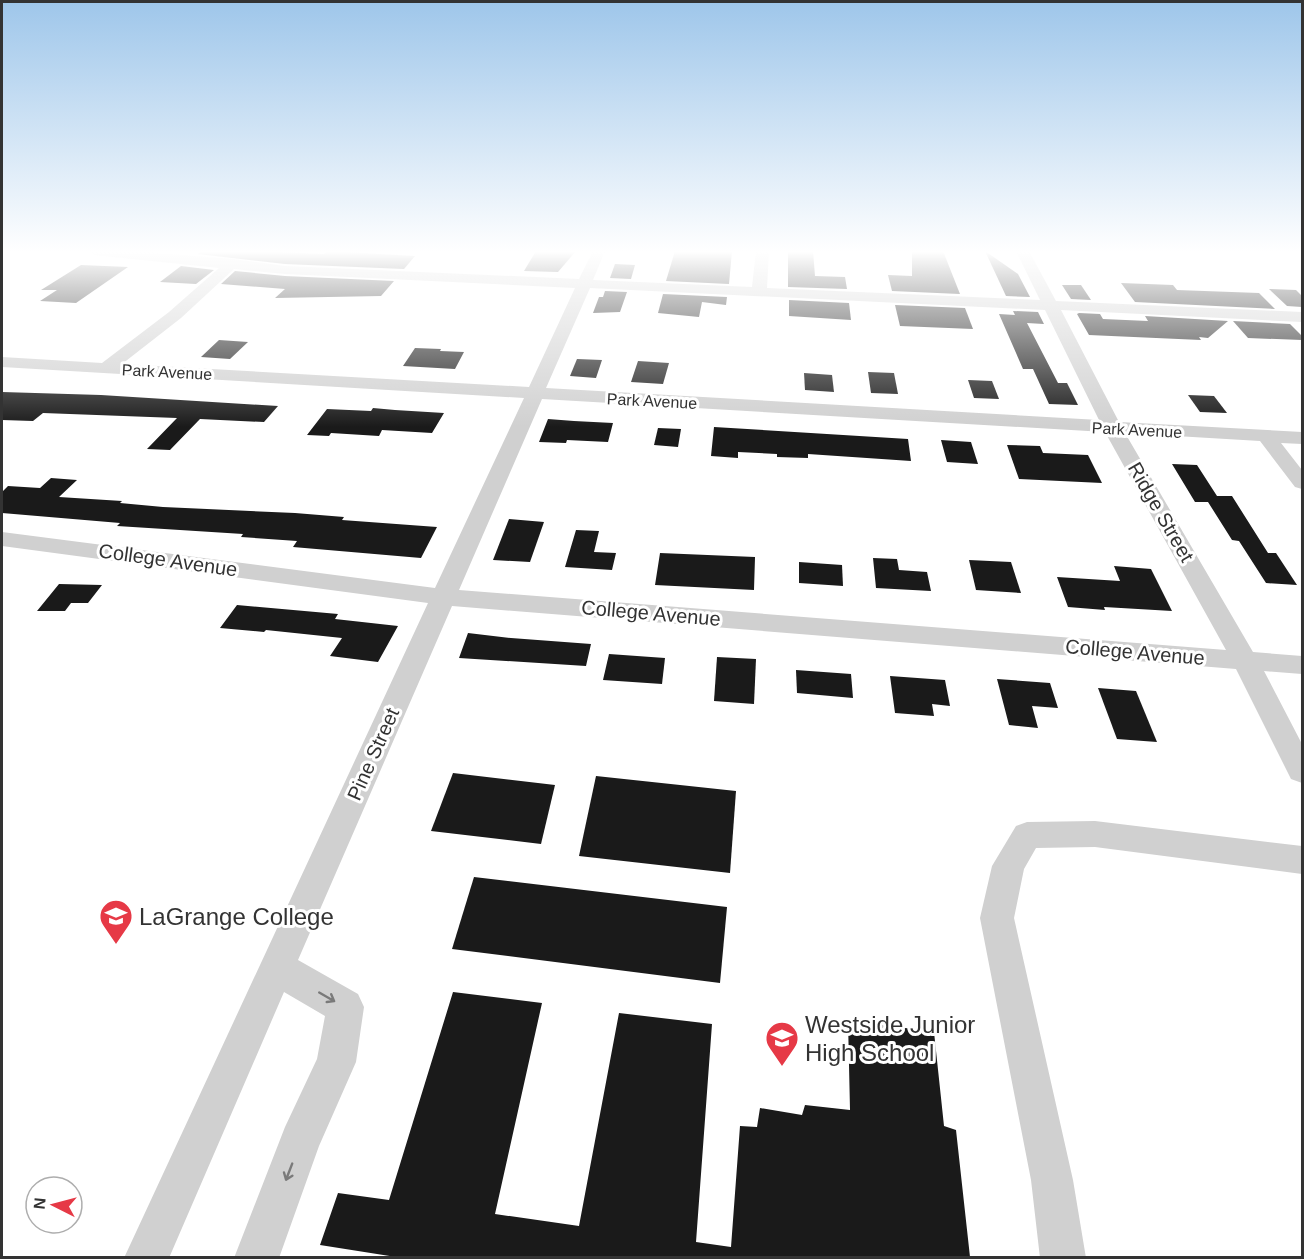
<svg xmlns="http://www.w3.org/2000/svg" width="1304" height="1259" viewBox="0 0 1304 1259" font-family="Arial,sans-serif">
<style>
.building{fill:#1a1a1a}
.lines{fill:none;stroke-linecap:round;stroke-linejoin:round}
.minor{fill:#d0d0d0;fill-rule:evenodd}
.oneway{stroke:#7a7a7a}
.labels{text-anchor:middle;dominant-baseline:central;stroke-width:6;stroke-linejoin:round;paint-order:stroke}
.far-street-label{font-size:16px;fill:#333;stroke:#fff}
.street-label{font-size:20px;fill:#333;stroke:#fff}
.near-poi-label{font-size:24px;fill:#333;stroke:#fff;text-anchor:start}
</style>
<rect width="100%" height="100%" fill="#fff"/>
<!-- building -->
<g class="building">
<path d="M202,251h74l-1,1 49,2 3,-3 88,5 -11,13 -119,-5 -87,-10z"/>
<path d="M536,251h40l-18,21 -34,-1z"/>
<path d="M675,251h57l-3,33 -63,-3z"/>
<path d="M788,251h25l2,25 30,1 2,12 -59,-2z"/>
<path d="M912,251h31l17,43 -68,-3 -4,-16 24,1z"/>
<path d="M985,251l33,23 12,23 -24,-1z"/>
<path d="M615,264l20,1 -4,14 -21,-1z"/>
<path d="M81,265l47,2 -52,36 -36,-2 17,-11h-16z"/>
<path d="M181,266l33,4 -18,14 -36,-2z"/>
<path d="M235,271l50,5 109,5 -13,15 -106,2 10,-9 -64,-5z"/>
<path d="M1121,283l52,2 4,5 82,3 16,16 -140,-7z"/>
<path d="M1062,285h19l10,15 -20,-1z"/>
<path d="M1269,289l27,1 6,6v11l-15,-1z"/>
<path d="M605,291l22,1 -7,20 -27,1 6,-16h4z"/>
<path d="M663,294l64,3 -1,8 -24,-3 -3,15 -41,-4z"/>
<path d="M789,300l60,3 2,17 -62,-4z"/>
<path d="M895,305l70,3 8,21 -73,-3z"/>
<path d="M1013,311l25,1 6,12 -17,-1 31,60h9l11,22 -29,-1 -16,-35h-10l-24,-55 16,1z"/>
<path d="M1079,313l21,1 3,5 45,2 -3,-5 83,5 -20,17 -9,-1 2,3 -112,-5 -12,-21z"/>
<path d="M1233,321l57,3 12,12v4l-54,-2z"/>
<path d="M219,340l29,2 -18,17 -29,-2z"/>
<path d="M415,348l26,1 -1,2 24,1 -9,17 -52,-3z"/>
<path d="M577,359l25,1 -6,18 -26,-2z"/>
<path d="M638,361l31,2 -6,21 -32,-2z"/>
<path d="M868,372l26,1 4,21 -27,-1z"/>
<path d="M804,373l28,2 2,17 -29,-2z"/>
<path d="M968,380l24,1 7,18 -25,-1z"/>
<path d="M2,392l99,3 177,11 -14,16 -64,-3 -30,31 -23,-1 30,-31 -134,-5 -10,8 -31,-1z"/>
<path d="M1188,395l26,1 13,17 -27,-1z"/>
<path d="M373,408l22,2 49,3 -12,20 -50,-3 -3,6 -48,-3 -2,3 -22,-1 20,-26 44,2z"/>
<path d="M548,419l26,2 39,2 -5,19 -41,-2 -1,3 -27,-1z"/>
<path d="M714,427l194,12 3,22 -103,-7v4l-31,-1v-3l-39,-2v6l-27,-2z"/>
<path d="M658,428l23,1 -3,18 -24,-2z"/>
<path d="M941,440l30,2 7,22 -31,-2z"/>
<path d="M1007,445l33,1 3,7 45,2 14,28 -83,-4z"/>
<path d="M1172,464l25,1 20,31h15l36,57h8l21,32 -31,-2 -27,-42 -7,-1 -24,-38h-13z"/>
<path d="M51,478l26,2 -18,17 63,4 -2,2 43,4 132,6 49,4 -2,3 95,7 -16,31 -128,-11 4,-6 -56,-4 2,-3 -126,-8 3,-3 -118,-10v-21l6,-6 32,2z"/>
<path d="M509,519l35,3 -14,40 -37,-2z"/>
<path d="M576,530l23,1 -5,21 22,1 -4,17 -47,-3z"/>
<path d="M660,553l95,4 -1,33 -99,-5z"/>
<path d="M873,558l24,1 2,11 28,2 4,19 -55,-3z"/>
<path d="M969,560l42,2 10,31 -45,-3z"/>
<path d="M799,562l43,3 1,21 -44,-3z"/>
<path d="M1114,566l37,3 21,42 -68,-4 1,3 -37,-3 -11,-30 63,4z"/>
<path d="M59,584l43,1 -14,18h-17l-6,8h-28z"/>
<path d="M237,605l101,9 -3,5 63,7 -20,36 -48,-6 12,-18 -76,-8 -2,2 -44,-4z"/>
<path d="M468,633l43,5 80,6 -5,22 -127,-8z"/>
<path d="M609,654l56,4 -3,26 -59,-4z"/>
<path d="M717,657l39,2 -2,45 -40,-3z"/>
<path d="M796,670l55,4 2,24 -56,-5z"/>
<path d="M890,676l55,4 5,26 -18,-2 2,12 -39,-3z"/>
<path d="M997,679l53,4 8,25 -26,-2 6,22 -29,-3z"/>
<path d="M1098,688l38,3 21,51 -40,-3z"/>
<path d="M453,773l102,12 -14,59 -110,-13z"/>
<path d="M596,776l140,15 -6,82 -151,-17z"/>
<path d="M474,877l253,30 -7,76 -268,-34z"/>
<path d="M453,992l89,11 -47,211 84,12 40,-213 93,11 -16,218 35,5 9,-121 17,1 3,-19 42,7 3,-10 45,5 -2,-90 86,12 10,94 12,4 14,127h-574l-76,-12 18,-52 51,7z"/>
</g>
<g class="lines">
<!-- minor -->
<g class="minor">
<path d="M88,251h43l102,8 52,7 294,13 14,-28h12l-12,29 159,7 4,-36h13l-2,37 273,12 -24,-49h13l27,50 246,11v10l-241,-12 58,112 183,10v12l-21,-1 21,27v19l-7,-2 -35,-46 -135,-8 128,219 49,4v18l-38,-3 38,73v39l-11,-4 -55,-110 -784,-63 -154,354 60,34 6,13 -8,55 -37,84 -40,112h-45l51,-131 32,-68 8,-43 -41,-24 -115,266h-45l304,-655 -426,-57v-14l433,56 89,-190 -522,-31v-10l100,6 67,-51 50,-44 -125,-13zM234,269l51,5 290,14 -46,99 -407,-23 59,-46zM590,288l455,22 54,110 -553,-32zM542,399l563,33 121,218 -767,-60z"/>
<path d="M1095,821l207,25v28l-207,-27 -59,1 -12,21 -10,49 59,262 13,78h-46l-9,-78 -51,-262 12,-52 24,-40 11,-4z"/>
</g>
</g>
<!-- one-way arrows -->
<defs><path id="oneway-shaft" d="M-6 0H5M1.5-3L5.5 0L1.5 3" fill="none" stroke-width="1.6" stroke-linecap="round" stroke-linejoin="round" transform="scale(1.5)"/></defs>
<g class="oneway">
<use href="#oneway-shaft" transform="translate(327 997) rotate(30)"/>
<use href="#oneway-shaft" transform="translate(289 1172) rotate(111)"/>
</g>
<!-- sky -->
<linearGradient id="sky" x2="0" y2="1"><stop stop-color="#9ec6ea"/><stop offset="0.59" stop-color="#fff"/><stop offset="1" stop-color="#fff" stop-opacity="0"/></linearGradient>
<rect width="1304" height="427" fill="url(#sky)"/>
<!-- icons -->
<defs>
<symbol id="university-pin" viewBox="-11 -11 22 30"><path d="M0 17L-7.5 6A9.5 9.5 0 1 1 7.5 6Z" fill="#e63946" stroke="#fff"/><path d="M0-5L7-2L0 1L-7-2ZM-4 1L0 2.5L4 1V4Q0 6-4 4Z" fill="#fff"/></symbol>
<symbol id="school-pin" viewBox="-11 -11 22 30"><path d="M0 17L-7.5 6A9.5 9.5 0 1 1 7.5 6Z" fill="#e63946" stroke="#fff"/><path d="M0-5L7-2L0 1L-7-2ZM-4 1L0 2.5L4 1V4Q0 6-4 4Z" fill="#fff"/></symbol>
</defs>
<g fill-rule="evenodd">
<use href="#university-pin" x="97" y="897" width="38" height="52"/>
<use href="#school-pin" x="763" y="1019" width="38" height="52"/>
</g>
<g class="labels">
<!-- far-street labels -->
<g class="far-street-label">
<text transform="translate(167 372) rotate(3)">Park Avenue</text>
<text transform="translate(652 401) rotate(3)">Park Avenue</text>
<text transform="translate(1137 430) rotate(3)">Park Avenue</text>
</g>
<!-- street labels -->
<g class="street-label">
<text transform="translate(1161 512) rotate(60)">Ridge Street</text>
<text transform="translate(168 560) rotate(8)">College Avenue</text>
<text transform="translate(651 613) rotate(5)">College Avenue</text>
<text transform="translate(1135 652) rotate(5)">College Avenue</text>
<text transform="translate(373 754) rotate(-66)">Pine Street</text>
</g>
<!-- near-poi labels -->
<g class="near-poi-label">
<text x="139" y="916">LaGrange College</text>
<text x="805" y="1024">Westside Junior<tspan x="805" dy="28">High School</tspan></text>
</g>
</g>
<!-- border -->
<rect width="1304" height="1259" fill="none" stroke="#333333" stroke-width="6"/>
<!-- north arrow -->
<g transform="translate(54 1205) rotate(276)"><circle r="28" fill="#ffffff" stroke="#adadad" stroke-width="1.5"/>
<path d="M0-4.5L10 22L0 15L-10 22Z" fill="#e63946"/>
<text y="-9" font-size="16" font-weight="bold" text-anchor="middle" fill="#333333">N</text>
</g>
</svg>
